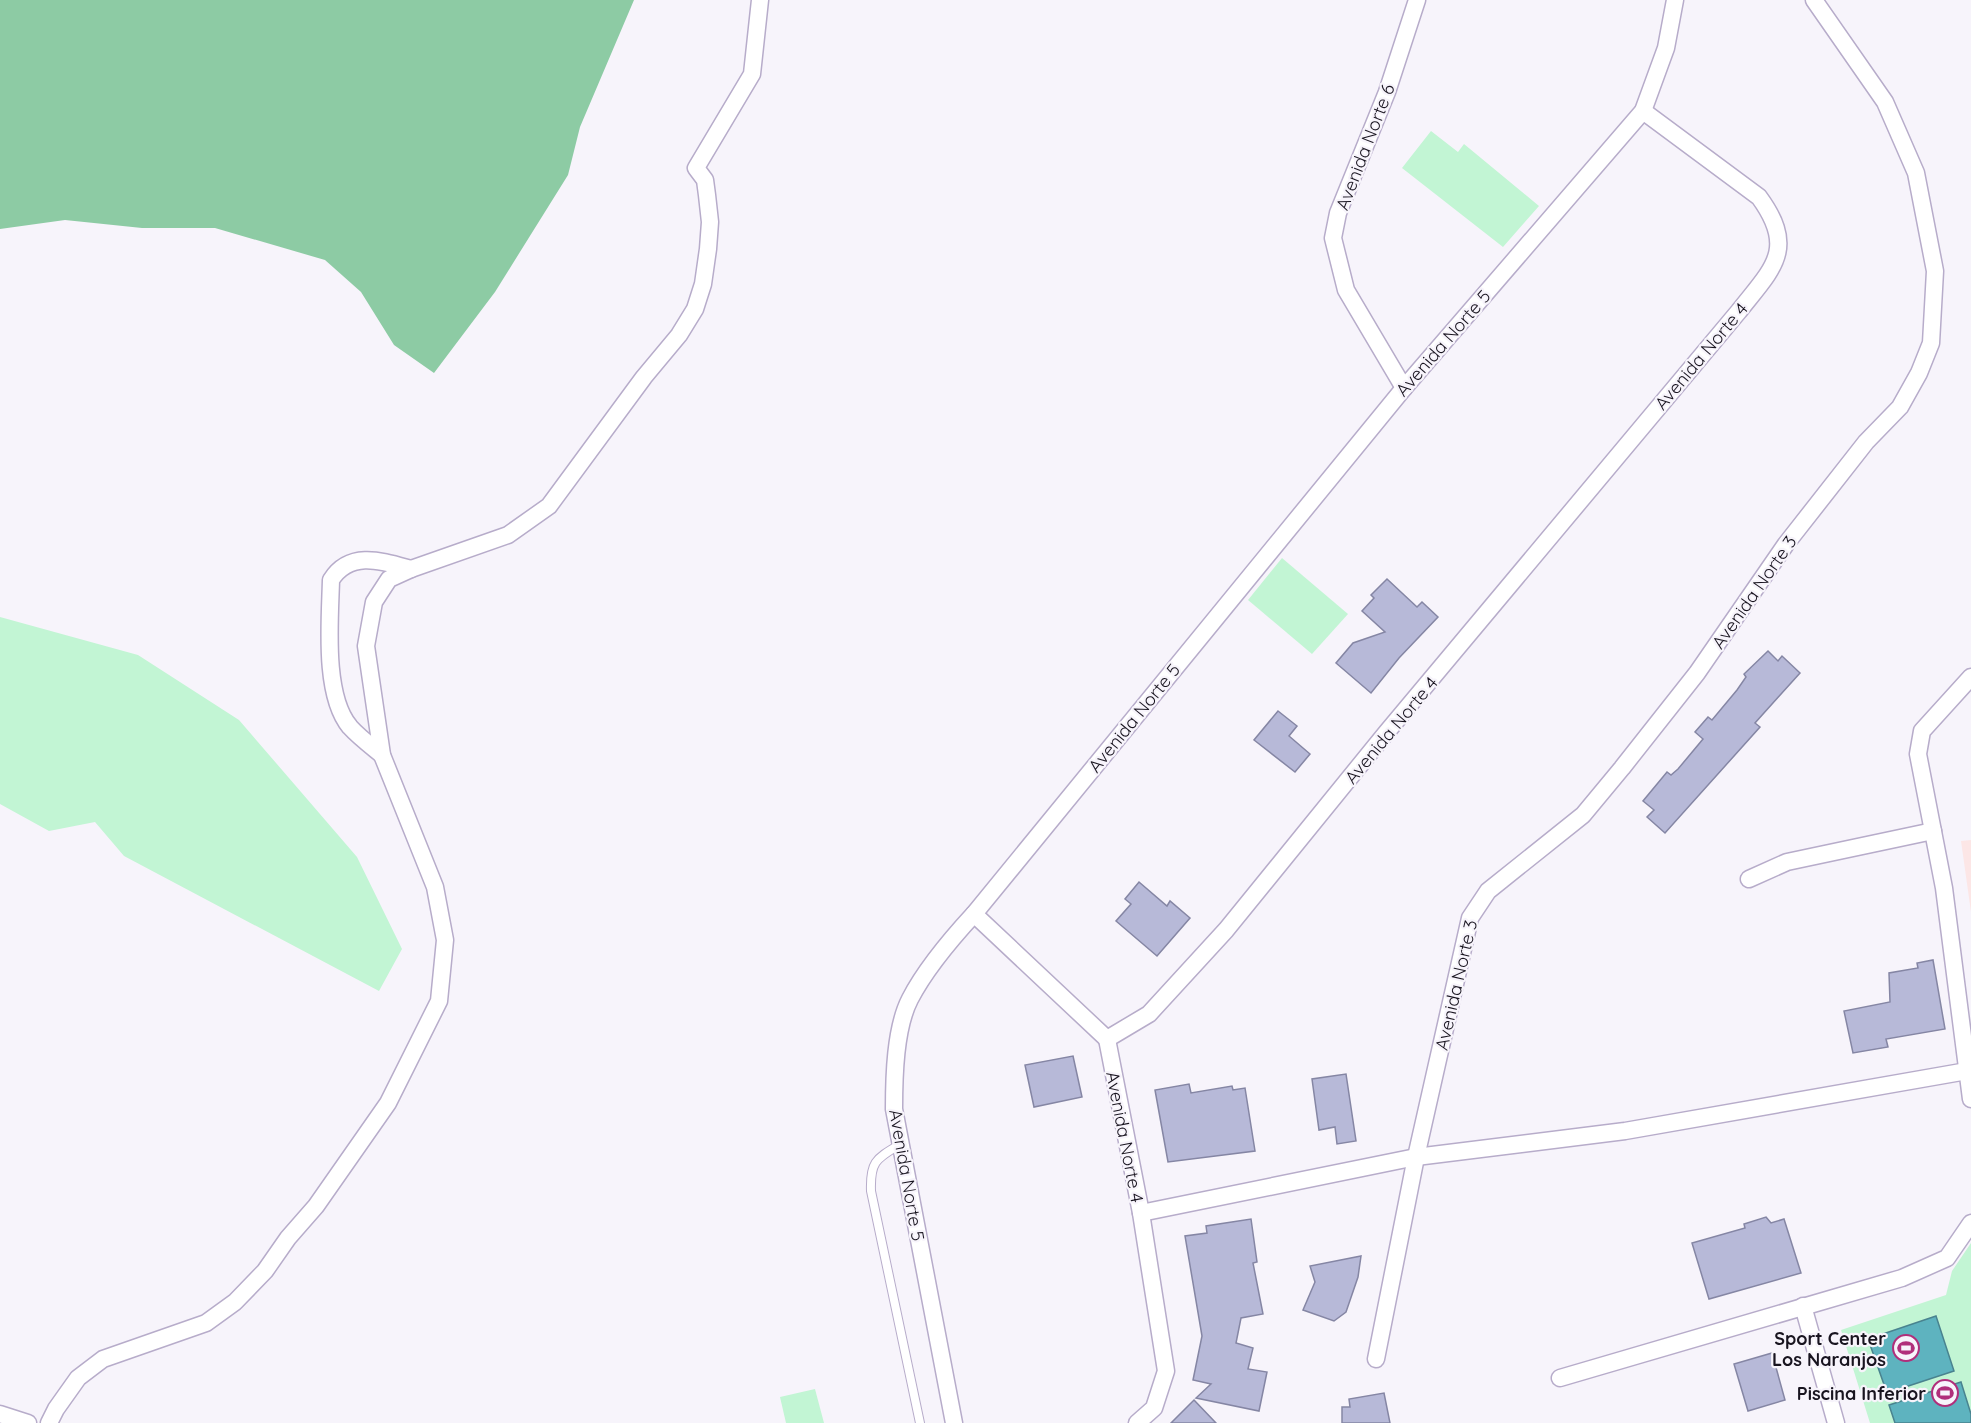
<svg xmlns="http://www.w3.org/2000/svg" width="1971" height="1423" viewBox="0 0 1971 1423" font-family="Quicksand,sans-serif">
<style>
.education{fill:#fce6e6}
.green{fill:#c2f5d4}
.forest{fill:#8dcba4}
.water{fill:#5eb3bf;stroke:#49838f;stroke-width:1.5}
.building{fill:#b7b9d8;stroke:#8586a4;stroke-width:1.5}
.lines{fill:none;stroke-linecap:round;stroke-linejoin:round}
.service-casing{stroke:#b7acca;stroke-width:10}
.minor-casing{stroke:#b7acca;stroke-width:19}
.service{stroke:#fff;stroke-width:8}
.minor{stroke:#fff;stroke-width:16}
.labels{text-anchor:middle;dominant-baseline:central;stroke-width:4.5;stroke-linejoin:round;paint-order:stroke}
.street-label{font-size:18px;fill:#18141f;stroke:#f7f4fb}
.poi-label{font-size:18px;font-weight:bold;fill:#18141f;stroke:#f7f4fb;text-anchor:end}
</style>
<rect width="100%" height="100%" fill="#f7f4fb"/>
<!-- education -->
<path class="education" d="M1971,840v72l-10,-71z"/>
<!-- green -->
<g class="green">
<path d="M1431,131l27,21 6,-8 75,62 -36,41 -101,-79z"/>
<path d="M1282,558l66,56 -36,40 -64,-54z"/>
<path d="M0,617l138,38 101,65 118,137 45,92 -23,42 -255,-135 -29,-34 -46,9 -49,-27z"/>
<path d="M1971,1243v180h-101l-29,-93 105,-35 6,-24z"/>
<path d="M815,1389l9,34h-38l-6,-26z"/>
</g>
<!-- forest -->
<path class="forest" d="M0,0h634l-54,127 -12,48 -73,117 -61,81 -40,-28 -33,-53 -36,-32 -110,-32h-73l-77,-8 -65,9z"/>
<!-- water -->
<g class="water">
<path d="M1936,1316l18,55 -67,22 -19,-54z"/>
<path d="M1961,1382l10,32v9h-76l-6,-18z"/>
</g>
<!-- building -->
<g class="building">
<path d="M1387,579l30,28 5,-5 16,15 -39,41 -28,35 -35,-30 17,-20 32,-11 -23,-21 12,-13 -3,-3z"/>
<path d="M1768,651l10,10 4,-5 18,17 -45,50 5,4 -95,106 -18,-16 7,-7 -11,-9 24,-29 4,3 7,-6 25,-30 -8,-7 13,-15 4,3 25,-30 9,-13 -2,-3z"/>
<path d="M1278,711l19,15 -8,10 21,18 -15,18 -41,-32z"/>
<path d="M1139,882l28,24 3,-5 20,17 -33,38 -41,-35 15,-17 -6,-5z"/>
<path d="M1933,960l12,69 -59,10 2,8 -35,6 -9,-42 46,-9 -1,-29 29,-5 -1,-5z"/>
<path d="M1073,1056l9,41 -48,10 -9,-42z"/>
<path d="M1346,1074l10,67 -19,3 -2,-17 -16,3 -7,-51z"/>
<path d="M1189,1084l2,9 41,-7 1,4 12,-2 10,63 -87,11 -13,-72z"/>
<path d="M1766,1217l5,6 13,-4 17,54 -92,26 -17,-56 53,-15 -1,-4z"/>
<path d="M1251,1219l6,43 -4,1 10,51 -22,4 -5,25 17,5 -5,21 19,3 -8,39 -63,-13 15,-14 -18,-4 9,-44 -17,-100 22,-3 -1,-7z"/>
<path d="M1361,1256l-3,21 -12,35 -12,9 -31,-11 12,-28 -5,-16z"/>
<path d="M1772,1353l13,47 -37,11 -14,-47z"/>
<path d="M1384,1393l6,30h-48v-16h8l-1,-8z"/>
<path d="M1194,1400l22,23h-45z"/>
</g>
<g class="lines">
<defs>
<path id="service" d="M899,1145c-24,14 -29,18 -28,46l49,232"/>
<g id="minor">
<path d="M1404,388l-58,-98 -13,-52 5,-25 49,-121 30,-92"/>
<path d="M1971,677l-49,54 -4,23 26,134 27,211"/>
<path d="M382,755c-11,-9 -23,-18 -32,-28 -27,-32 -20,-107 -19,-147 19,-30 51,-19 80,-11"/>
<path d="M1749,879l38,-17 146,-31"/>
<path d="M974,914l133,125"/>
<path d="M1141,1213l275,-56 209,-26 342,-60"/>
<path d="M1803,1306l33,117"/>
<path d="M1376,1359l40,-202 54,-239 18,-27 95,-76 39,-47 75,-95 89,-129 80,-102 34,-35 19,-34 12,-30 4,-72 -19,-98 -31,-71 -71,-102"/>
<path d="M1560,1378l342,-100 45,-20 24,-35"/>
<path d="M0,1414l28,9"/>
<path d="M49,1423l7,-14 22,-31 25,-19 103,-36 29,-21 30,-31 23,-33 28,-32 72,-103 51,-102 6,-61 -10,-53 -53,-132 -16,-109 8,-44 15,-23 22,-10 97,-34 41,-29 95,-129 35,-42 16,-26 8,-25 5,-35 2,-27 -3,-27 -2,-15 -9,-12 56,-94 8,-74"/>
<path d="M954,1423l-60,-314c0,-32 1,-81 16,-110 16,-31 40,-59 64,-85l430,-526 239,-277 23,-63 9,-48"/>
<path d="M1137,1423l17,-15 12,-37 -25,-158 -34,-174 42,-25 77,-84 160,-197 353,-422c34,-43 58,-62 20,-114l-116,-86"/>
</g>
</defs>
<!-- service casing -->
<use href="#service" class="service-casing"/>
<!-- minor casing -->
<use href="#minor" class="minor-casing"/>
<!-- service -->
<use href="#service" class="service"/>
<!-- minor -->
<use href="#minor" class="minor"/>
</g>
<!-- icons -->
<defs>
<symbol id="stadium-ring" viewBox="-11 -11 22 22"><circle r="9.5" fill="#f7f4fb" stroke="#b02f7b" stroke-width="1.5"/><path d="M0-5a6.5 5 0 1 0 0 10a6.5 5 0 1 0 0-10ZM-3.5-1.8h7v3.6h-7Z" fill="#b02f7b"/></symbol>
</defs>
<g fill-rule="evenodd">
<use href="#stadium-ring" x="1891" y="1333" width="30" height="30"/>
<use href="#stadium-ring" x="1930" y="1378" width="30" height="30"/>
</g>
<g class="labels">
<!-- street labels -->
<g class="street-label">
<text transform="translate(1365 147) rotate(-69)">Avenida Norte 6</text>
<text transform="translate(1443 343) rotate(-49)">Avenida Norte 5</text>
<text transform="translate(1701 356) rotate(-50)">Avenida Norte 4</text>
<text transform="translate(1754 592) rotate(-55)">Avenida Norte 3</text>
<text transform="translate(1134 718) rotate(-51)">Avenida Norte 5</text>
<text transform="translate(1391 730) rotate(-50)">Avenida Norte 4</text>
<text transform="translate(1456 985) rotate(-77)">Avenida Norte 3</text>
<text transform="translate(1125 1137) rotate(79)">Avenida Norte 4</text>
<text transform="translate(907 1175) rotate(80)">Avenida Norte 5</text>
</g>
<!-- poi labels -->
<g class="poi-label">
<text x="1886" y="1338">Sport Center<tspan x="1886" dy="21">Los Naranjos</tspan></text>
<text x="1926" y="1393">Piscina Inferior</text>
</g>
</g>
</svg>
